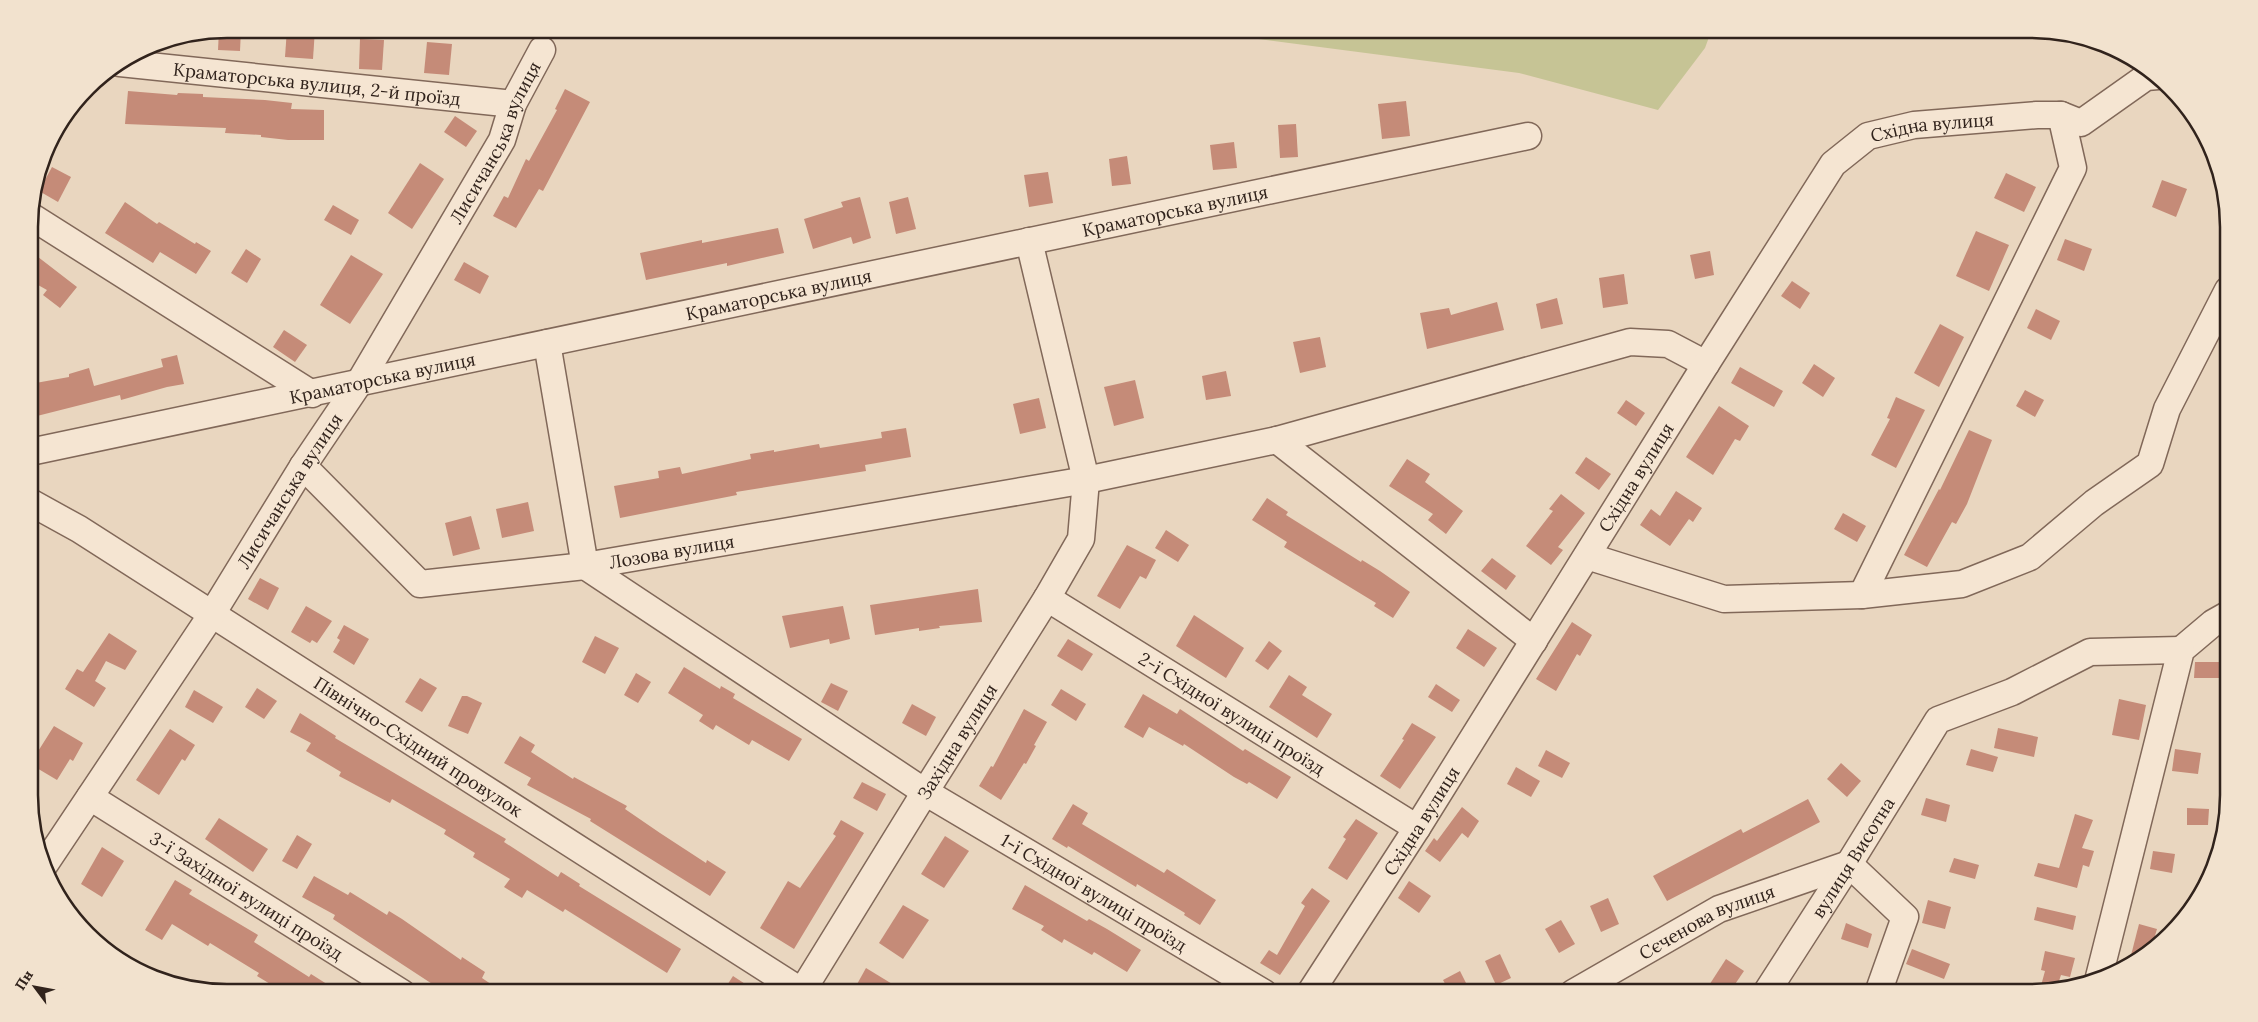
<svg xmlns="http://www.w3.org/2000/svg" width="2258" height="1022" viewBox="0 0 2258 1022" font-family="Lora,serif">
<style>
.green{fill:#c6c495}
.building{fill:#c58b78}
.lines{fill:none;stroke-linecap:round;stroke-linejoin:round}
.minor-casing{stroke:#816859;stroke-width:29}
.minor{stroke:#f5e5d2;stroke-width:26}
.labels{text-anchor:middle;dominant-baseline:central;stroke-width:4;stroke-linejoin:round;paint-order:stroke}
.street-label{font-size:18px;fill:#31231c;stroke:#f2e2ce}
.rim{fill:none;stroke:#31231c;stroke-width:2.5}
</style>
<rect width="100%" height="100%" fill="#e9d6bf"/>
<!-- green -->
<path class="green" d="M1181,29h531l-7,19 -47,62 -139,-37z"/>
<!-- building -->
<g class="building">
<path d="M227,29h14l-1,22 -22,-1 1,-20z"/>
<path d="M287,29h28l-2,30 -28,-2z"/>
<path d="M360,39l24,1 -2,30 -23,-1z"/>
<path d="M427,42l25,2 -3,31 -25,-2z"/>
<path d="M565,89l25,13 -47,89 -4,-2 -23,39 -23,-12 11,-20 4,2 18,-39 3,2 28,-51 -2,-1z"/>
<path d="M128,91l49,4 1,-2 25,1v3l62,3 27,3 -1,6 33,1v30h-36l-27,-3v-2l-36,-2 1,-5 -101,-4z"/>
<path d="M1406,101l4,35 -28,3 -4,-35z"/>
<path d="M455,116l22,15 -11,16 -22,-15z"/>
<path d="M1296,124l2,33 -18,1 -2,-33z"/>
<path d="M1234,142l3,26 -24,2 -3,-25z"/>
<path d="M1127,156l4,28 -19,2 -3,-27z"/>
<path d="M420,163l24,16 -32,50 -24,-16z"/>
<path d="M52,167l19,10 -13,25 -19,-11z"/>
<path d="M1048,172l5,31 -24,4 -5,-32z"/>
<path d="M2006,173l30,14 -12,25 -30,-14z"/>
<path d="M2162,180l25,9 -11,28 -24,-10z"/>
<path d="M860,197l11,41 -18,6 -2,-7 -38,12 -9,-30 39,-12 -2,-5z"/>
<path d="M908,197l8,32 -20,5 -7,-32z"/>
<path d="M125,202l32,22 2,-2 36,22 1,-2 15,9 -15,23 -36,-22 -7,11 -48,-30z"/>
<path d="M333,205l26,15 -8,15 -27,-15z"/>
<path d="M778,228l6,25 -57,13v-3l-81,17 -6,-27 62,-13v3z"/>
<path d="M1976,231l33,14 -20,46 -33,-15z"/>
<path d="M2065,239l27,10 -8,22 -27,-11z"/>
<path d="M246,249l15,10 -14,24 -16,-10z"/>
<path d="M29,250l48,37 -17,21 -17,-13 4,-5 -18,-10z"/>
<path d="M1710,251l4,24 -19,4 -5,-24z"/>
<path d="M351,255l32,19 -33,50 -30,-19z"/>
<path d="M464,262l25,14 -9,18 -26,-14z"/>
<path d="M1624,274l4,30 -25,4 -4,-30z"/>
<path d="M1792,281l18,12 -10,16 -19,-13z"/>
<path d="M1557,298l6,26 -22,5 -5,-25z"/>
<path d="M1497,302l7,28 -77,19 -7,-36 29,-5 2,7z"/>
<path d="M2036,309l24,12 -9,19 -24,-12z"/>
<path d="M1940,324l24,13 -25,50 -25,-14z"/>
<path d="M284,330l23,15 -12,17 -22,-15z"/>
<path d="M1320,337l6,30 -26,6 -7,-31z"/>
<path d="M177,355l7,29 -17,3 -46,13 -1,-5 -87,22 -3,-33 39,-7v-3l20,-6 5,18 69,-19 -2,-8z"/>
<path d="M1814,364l21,14 -12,19 -21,-14z"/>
<path d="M1740,367l43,24 -9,16 -43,-24z"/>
<path d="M1226,371l5,25 -25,4 -4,-24z"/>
<path d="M1135,380l9,38 -30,8 -10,-39z"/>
<path d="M2025,390l19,10 -9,17 -19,-11z"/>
<path d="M1896,397l29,13 -29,58 -25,-13 19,-36 -3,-1z"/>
<path d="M1039,398l7,30 -26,6 -7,-30z"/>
<path d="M1626,400l19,13 -9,13 -19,-13z"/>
<path d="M1719,406l30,20 -9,15 -5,-2 -22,36 -27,-18z"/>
<path d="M906,428l5,29 -46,8 1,6 -130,21 1,3 -117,23 -6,-32 45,-8 -1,-7 22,-4 2,7 69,-15 -1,-5 24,-4v2l45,-8 1,4 62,-10 -1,-6z"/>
<path d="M1969,430l23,10 -25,64 -11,20 -4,-2 -25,45 -23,-12 35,-66 1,1z"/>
<path d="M1586,457l25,17 -12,16 -24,-17z"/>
<path d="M1407,459l23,15 -5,8 38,29 -17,23 -18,-14 5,-6 -44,-28z"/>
<path d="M1676,491l26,17 -9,14 -4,-3 -19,27 -30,-21 11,-16 9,7z"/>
<path d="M1561,494l24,19 -27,34 5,3 -12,15 -25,-19 27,-35 -4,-2z"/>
<path d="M1267,498l21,14 -2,3 75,47 1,-2 18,11 30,21 -17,26 -19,-12 2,-3 -92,-56 3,-5 -35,-22z"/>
<path d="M528,502l6,29 -32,7 -6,-29z"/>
<path d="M1843,513l23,13 -9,16 -23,-13z"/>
<path d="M471,516l9,33 -27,7 -8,-33z"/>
<path d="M1166,530l23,15 -11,17 -23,-14z"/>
<path d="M1127,545l29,15 -10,19 -6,-3 -20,33 -23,-13z"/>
<path d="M1492,558l24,18 -10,14 -25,-19z"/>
<path d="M260,578l19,10 -11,22 -20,-11z"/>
<path d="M978,589l4,33 -43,4 1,2 -21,3v-3l-44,7 -5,-30z"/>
<path d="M306,606l26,15 -15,22 -5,-3 -2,3 -19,-11z"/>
<path d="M843,606l7,33 -20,5 -1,-5 -39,9 -8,-32z"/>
<path d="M1194,615l50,33 -18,30 -50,-32z"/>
<path d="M1572,622l20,13 -12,21 -3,-2 -21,37 -20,-12z"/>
<path d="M344,625l25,14 -15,26 -21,-13 7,-12 -3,-2z"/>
<path d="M1468,629l29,19 -13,19 -28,-19z"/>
<path d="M109,633l28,18 -12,19 -19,-9 -11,20 11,7 -12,19 -29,-18 12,-20 6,3z"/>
<path d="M595,636l24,12 -14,26 -23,-12z"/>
<path d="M1068,639l25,15 -11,17 -25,-15z"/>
<path d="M1269,641l13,10 -14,19 -13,-9z"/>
<path d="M2195,662h26l-1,16h-26z"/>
<path d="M684,667l36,22 1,-3 14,8 -2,4 69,41 -13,22 -37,-21 -3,5 -33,-20 -3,5 -14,-9 4,-6 -35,-22z"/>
<path d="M636,673l15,9 -13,21 -14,-8z"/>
<path d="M1289,675l18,12 -5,8 30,19 -15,24 -48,-31z"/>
<path d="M420,678l17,10 -15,24 -17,-10z"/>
<path d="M831,683l17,8 -10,20 -17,-9z"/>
<path d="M1436,684l24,16 -8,12 -24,-15z"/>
<path d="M257,688l20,13 -13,18 -19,-12z"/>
<path d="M1061,689l25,15 -10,17 -25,-16z"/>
<path d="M194,690l29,17 -10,16 -28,-16z"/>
<path d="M1143,694l34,20 3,-5 63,42 2,-2 46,28 -14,22 -28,-17 -2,2 -13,-7 -50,-33 -1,2 -34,-19 -6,11 -19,-11z"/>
<path d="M462,696h5l15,7 -14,31 -20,-8z"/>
<path d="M2119,699l27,6 -7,35 -27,-5z"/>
<path d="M912,704l24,13 -10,19 -24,-13z"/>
<path d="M1024,709l23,13 -13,23 2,1 -10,18 -2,-1 -23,37 -22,-14 12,-20 2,1z"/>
<path d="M300,713l36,23 -1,2 171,101 -2,3 54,35 3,-5 19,12 -1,2 102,63 -14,24 -102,-64 -2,3 -36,-22 -5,8 -18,-11 6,-8 -37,-22 2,-4 -31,-19 2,-4 -54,-31 -2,4 -51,-27 2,-4 -35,-21 5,-8 -21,-11z"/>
<path d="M1412,723l24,14 -36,52 -20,-13 24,-36 -2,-1z"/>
<path d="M54,726l29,17 -10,18 -3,-2 -13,21 -27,-16z"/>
<path d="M1998,728l40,9 -4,20 -40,-9z"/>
<path d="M170,729l25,16 -10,16 -3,-2 -23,36 -23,-15z"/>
<path d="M520,736l15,9 -4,7 42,27 1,-2 53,29 -2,3 35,24 46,30 1,-3 19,12 -16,24 -120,-75 1,-2 -64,-34 4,-7 -27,-15z"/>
<path d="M1971,749l27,8 -5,15 -27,-7z"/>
<path d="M2175,749l26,4 -3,21 -26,-3z"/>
<path d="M1546,750l24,13 -8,15 -24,-12z"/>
<path d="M1841,763l20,18 -14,16 -20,-18z"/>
<path d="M1516,767l24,14 -9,16 -24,-13z"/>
<path d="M862,782l24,12 -9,17 -24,-13z"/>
<path d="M1926,798l24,7 -4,17 -25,-7z"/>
<path d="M1808,799l12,23 -153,79 -14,-25 88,-47 2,4z"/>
<path d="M1073,804l15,9 -6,11 82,49 3,-4 49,31 -16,25 -16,-10 1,-2 -48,-29 -1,3 -68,-41 -1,2 -15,-9z"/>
<path d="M1462,807l17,14 -11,17 -6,-5 -22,29 -15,-11 9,-13 3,3z"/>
<path d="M2187,808l22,1 -1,16h-21z"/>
<path d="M2075,814l18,6 -11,28 12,3 -5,16 -6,-2 -6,23 -43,-12 4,-13 21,5z"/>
<path d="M219,818l49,31 -15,23 -48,-33z"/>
<path d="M1356,819l22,14 -31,47 -19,-12 18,-29 -3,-2z"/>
<path d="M841,820l23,13 -70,116 -34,-21 28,-47 12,7 36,-52 -3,-2z"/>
<path d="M297,835l15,9 -15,25 -15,-8z"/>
<path d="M945,836l24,15 -25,37 -23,-14z"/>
<path d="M102,847l22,14 -22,36 -21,-13z"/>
<path d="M2153,851l22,3 -3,19 -22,-4z"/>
<path d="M1954,858l25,7 -4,14 -26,-7z"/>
<path d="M314,876l34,19 2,-3 37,23 2,-4 13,8 59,41 1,-3 23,15 -3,6 22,15h-58l-113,-74 2,-4 -33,-18z"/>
<path d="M175,880l17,10 -3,4 69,41 -4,7 55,35 2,-3 30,19h-56l-28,-17 2,-3 -49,-30 -2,3 -36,-22 -10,16 -17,-10z"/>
<path d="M1409,881l22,15 -12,17 -21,-15z"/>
<path d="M1025,885l62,36 2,-2 18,10 34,21 -14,22 -33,-20 -2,3 -28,-16 -2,4 -21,-13 3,-4 -32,-17z"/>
<path d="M1312,888l18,13 -50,74 -20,-12 9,-13 8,5 28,-49 -4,-3z"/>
<path d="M1608,898l11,26 -18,8 -11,-26z"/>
<path d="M1928,900l23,7 -6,22 -23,-6z"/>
<path d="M903,905l26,15 -26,39 -24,-16z"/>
<path d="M2037,907l39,9 -3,14 -39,-10z"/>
<path d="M1561,920l14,24 -16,9 -14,-24z"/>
<path d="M1846,923l26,11 -4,14 -27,-9z"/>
<path d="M2139,924l18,5 -7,23 -9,8 -13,7z"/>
<path d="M1912,949l38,15 -6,15 -38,-15z"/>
<path d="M2045,951l30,7 -5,19 -9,-2 -5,15 -17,3 6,-22 -4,-1z"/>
<path d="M1500,954l11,24 -15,7 -11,-24z"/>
<path d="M1726,959l18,12 -15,22h-25z"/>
<path d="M866,968l41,25h-39l-12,-7z"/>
<path d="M1460,971l11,22h-21l-7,-13z"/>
<path d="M733,976l26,17h-37z"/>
</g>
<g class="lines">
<defs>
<g id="minor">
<path id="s1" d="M120,63l393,41"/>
<path d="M29,215l283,179"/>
<path id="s2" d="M547,343l38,223 340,226 339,201"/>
<path d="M1277,440l257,201"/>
<path id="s3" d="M30,452l1498,-316"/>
<path id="s4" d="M303,466l117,118 165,-18 501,-86 191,-40 353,-98 38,2 38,20"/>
<path id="s5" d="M30,502l49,27 725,464"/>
<path d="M1587,556l137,43 138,-4 100,-11 68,-27 64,-54 56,-39 17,-55 61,-119"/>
<path d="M1862,595l211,-427 -12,-53"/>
<path id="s6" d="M1047,598l370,230"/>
<path id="s7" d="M90,797l312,196"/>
<path id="s8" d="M43,867l169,-253 91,-148 56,-83 143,-243 11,-36 29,-54"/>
<path d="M2098,981l83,-331 32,-27 16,-9"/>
<path id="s9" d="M801,993l124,-201 122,-194 34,-59 5,-59 -57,-239"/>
<path id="s10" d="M1310,993l107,-165 289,-464 127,-200 35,-28 46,-11 123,-10h24l20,8 65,-46 12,-1"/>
<path id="s11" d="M1573,993l146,-84 130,-45 56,53 -27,76"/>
<path id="s12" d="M1766,993l83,-129 89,-144 74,-28 78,-40 91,-2"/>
</g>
</defs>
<!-- minor casing -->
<use href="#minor" class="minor-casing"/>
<!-- minor -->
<use href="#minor" class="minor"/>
</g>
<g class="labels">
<!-- street labels -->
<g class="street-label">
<text stroke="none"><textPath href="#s1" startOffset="198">Краматорська вулиця, 2-й проїзд</textPath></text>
<text stroke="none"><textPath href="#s10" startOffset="1090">Східна вулиця</textPath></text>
<text stroke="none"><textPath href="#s8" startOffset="855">Лисичанська вулиця</textPath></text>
<text stroke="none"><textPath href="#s3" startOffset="1170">Краматорська вулиця</textPath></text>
<text stroke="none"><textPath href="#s3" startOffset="765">Краматорська вулиця</textPath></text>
<text stroke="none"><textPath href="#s3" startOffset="360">Краматорська вулиця</textPath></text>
<text stroke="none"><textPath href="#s10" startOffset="610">Східна вулиця</textPath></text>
<text stroke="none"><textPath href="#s8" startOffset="450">Лисичанська вулиця</textPath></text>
<text stroke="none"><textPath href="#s4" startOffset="420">Лозова вулиця</textPath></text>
<text stroke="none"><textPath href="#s6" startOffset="218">2-ї Східної вулиці проїзд</textPath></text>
<text stroke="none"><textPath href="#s9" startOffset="296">Західна вулиця</textPath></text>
<text stroke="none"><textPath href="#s5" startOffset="459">Північно-Східний провулок</textPath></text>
<text stroke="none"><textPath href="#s10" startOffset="205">Східна вулиця</textPath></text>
<text stroke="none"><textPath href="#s12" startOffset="161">вулиця Висотна</textPath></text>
<text stroke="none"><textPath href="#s2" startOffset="831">1-ї Східної вулиці проїзд</textPath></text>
<text stroke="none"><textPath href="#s7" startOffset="185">3-ї Західної вулиці проїзд</textPath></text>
<text stroke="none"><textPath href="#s11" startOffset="152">Сєченова вулиця</textPath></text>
</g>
</g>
<!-- crop -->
<path d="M0 0H2258V1022H0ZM227 38H2031A189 189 0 0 1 2220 227V795A189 189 0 0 1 2031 984H227A189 189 0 0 1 38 795V227A189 189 0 0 1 227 38Z" fill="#f2e2ce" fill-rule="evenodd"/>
<path class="rim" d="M227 38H2031A189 189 0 0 1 2220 227V795A189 189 0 0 1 2031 984H227A189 189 0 0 1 38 795V227A189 189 0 0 1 227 38Z"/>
<!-- north arrow -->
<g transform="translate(35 987) rotate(302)" stroke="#f2e2ce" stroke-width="4" paint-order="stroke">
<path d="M0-4L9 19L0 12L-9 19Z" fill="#31231c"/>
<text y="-8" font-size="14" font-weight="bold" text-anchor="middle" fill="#31231c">Пн</text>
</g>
</svg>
